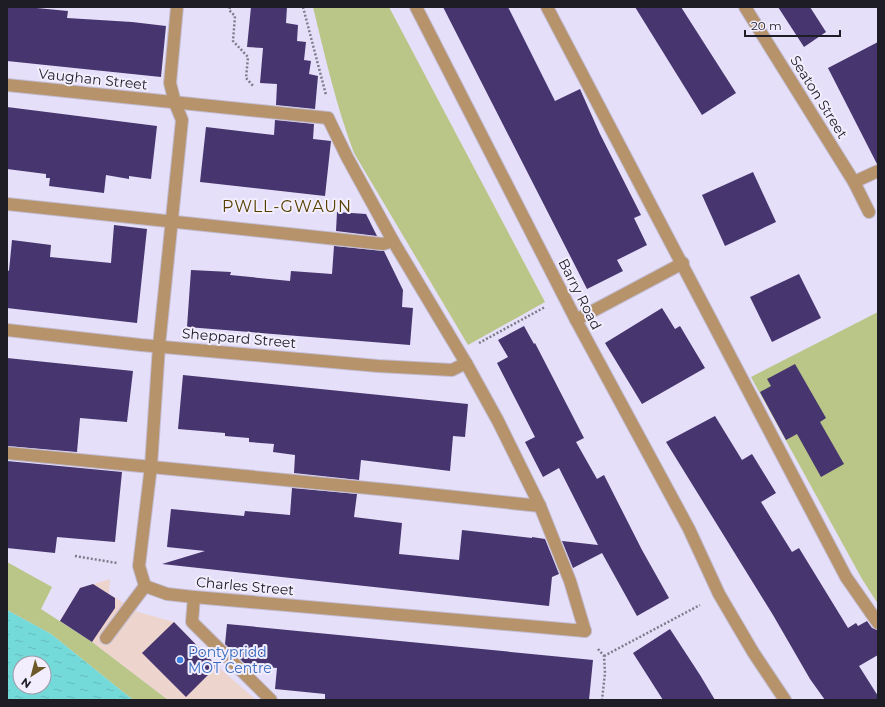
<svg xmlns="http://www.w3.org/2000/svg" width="885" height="707" viewBox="0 0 885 707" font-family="Montserrat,sans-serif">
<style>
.commercial{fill:#edd4cc}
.green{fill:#b9c687}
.water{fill:url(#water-ripples);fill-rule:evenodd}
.building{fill:#46356e}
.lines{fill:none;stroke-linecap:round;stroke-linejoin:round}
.lane-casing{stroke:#c2bcd3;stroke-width:14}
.street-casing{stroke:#c2bcd3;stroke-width:14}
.path{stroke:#7f7a8b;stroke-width:2.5;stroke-dasharray:2 2;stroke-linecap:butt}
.lane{stroke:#b6936b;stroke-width:12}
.street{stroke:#b6936b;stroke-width:12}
.shop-dot{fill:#3f7fe0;stroke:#f2eefe;stroke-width:1.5}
.labels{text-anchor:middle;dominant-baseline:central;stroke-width:4;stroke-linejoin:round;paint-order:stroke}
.street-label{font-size:14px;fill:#1e1c25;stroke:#f2eefe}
.shop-label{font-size:14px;fill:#366cbe;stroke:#f2eefe;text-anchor:start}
.quarter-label{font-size:16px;letter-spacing:1px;fill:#573f00;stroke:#f2eefe}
</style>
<defs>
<pattern id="water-ripples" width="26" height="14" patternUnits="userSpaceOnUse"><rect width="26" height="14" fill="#74dad9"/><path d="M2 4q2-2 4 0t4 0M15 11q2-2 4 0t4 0" fill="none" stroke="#64baba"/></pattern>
</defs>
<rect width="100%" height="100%" fill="#e6dff9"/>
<!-- commercial -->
<path class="commercial" d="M110,579l-1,15 29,18 36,10 43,44 39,34h-88l-76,-58 -32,-21 20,-33z"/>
<!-- green -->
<g class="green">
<path d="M313,7h76l156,295 -77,43 -114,-192c-18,-47 -29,-97 -41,-146z"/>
<path d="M878,312v292l-16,-25 -111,-202z"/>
<path d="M7,562l45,25 -11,22 51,33 76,58h-35l-82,-66 -44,-24z"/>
</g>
<!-- water -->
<path class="water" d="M7,610l44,24 82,66h-126zM20,663h24v24h-24z"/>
<!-- building -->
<g class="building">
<path d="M7,7h19l42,4 -1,7 65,4 34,4 -5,51 -154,-16z"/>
<path d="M251,7h36l-1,16 12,2 -1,16 9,1 -2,18 7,1 -2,13 9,2 -3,33 -39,-4 1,-21 -17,-1 3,-35 -16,-1z"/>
<path d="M443,7h65l47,94 25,-12 20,45 41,81 -7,3 13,27 -30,15 6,11 -36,18z"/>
<path d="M635,7h46l55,86 -34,22z"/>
<path d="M778,7h32l16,25 -22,15z"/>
<path d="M878,42v122h-1l-49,-96z"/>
<path d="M7,107l150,19 -6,53 -22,-3v3l-23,-4 -2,18 -55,-7 1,-8h-4v-4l-39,-5z"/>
<path d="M275,120l39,4 -1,15 18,2 -6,55 -125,-14 6,-55 68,8z"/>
<path d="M753,172l23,50 -51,24 -23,-51z"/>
<path d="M337,212l29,2 11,22 -41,-5z"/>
<path d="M114,225l33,4 -10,94 -130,-15v-38l2,1 3,-31 39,5 -1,12 61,6z"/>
<path d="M334,246l50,5 19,39 -1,17 11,1 -3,37 -223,-18 4,-57 40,2 -1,3 60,6 1,-10 41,3z"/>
<path d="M799,274l22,44 -49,24 -22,-45z"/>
<path d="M662,308l13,21 5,-3 25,42 -63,36 -37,-61z"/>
<path d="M524,326l10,18 1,-1 49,95 -8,4 21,37 7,-4 38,75 27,48 -32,18 -35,-63 -29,15 -11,-27 36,4 -39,-77 -16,9 -18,-35 10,-5 -38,-74 11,-6 -10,-17z"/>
<path d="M7,358l126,13 -6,51 -47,-4 -3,34 -70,-6z"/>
<path d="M795,364l31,54 -6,4 24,42 -23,13 -24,-43 -11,6 -26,-48 11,-6 -4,-7z"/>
<path d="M183,375l285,29 -3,33 -12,-1 -3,35 -89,-11 -2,20 -65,-7 1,-18 -22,-3 1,-8 -25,-2v-4l-24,-2v-3l-47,-4z"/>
<path d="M715,416l27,44 10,-6 24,39 -15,9 31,50 7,-4 49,80 8,-5 2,3 9,-5 5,7 6,2v25l-19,11 19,30v4h-53l-15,-21 -37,-64 -107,-173z"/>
<path d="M7,461l115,11 -7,70 -58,-5 -2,16 -48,-5z"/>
<path d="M292,488l65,6 -3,23 48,6 -3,31 60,6 3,-30 70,8v-1l13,2 14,35 -7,3 -3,29 -387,-42 43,-13 -38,-4 4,-38 73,7 1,-5 45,4z"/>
<path d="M93,584l22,14v10l-23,34 -32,-21 20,-33z"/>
<path d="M174,622l43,44 -31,31 -44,-44z"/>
<path d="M227,624l366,36 -4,40h-264v-6l-50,-5 2,-21 -31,-3 -21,-21z"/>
<path d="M670,629l30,46 15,25h-52l-30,-47z"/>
</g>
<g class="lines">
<defs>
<g id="lane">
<path d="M547,7l299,570 32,46"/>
<path d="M328,118l19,39 46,84 73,122 32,58 42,85 30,75 15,50"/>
<path d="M7,204l376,40 10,-3"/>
<path d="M576,320l107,-57"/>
<path d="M7,453l392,38 141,15"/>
<path d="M194,597l-2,25 79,78"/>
<path d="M106,638l39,-52"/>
</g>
<g id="street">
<path d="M177,7l-7,76 5,20 7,17 -23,226 -8,120 -12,100 6,20 22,8 27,3 391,34"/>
<path d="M416,7l160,313 113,209 30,65 34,58 32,48"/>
<path d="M745,7l109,175 15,30"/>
<path d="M7,85l321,33"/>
<path d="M854,182l24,-11"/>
<path d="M7,330l134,15 237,21 74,4 14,-7"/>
</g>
</defs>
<!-- lane casing -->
<use href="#lane" class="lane-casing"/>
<!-- street casing -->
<use href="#street" class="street-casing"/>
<!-- path -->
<g class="path">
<path d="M230,7l-1,3 6,6 -2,25 15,16 -2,21 8,9"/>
<path d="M303,7l23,88"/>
<path d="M479,343l66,-36"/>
<path d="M75,556l42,7"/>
<path d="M598,649l6,7 1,17 -3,27"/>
<path d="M604,656l96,-51"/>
</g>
<!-- lane -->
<use href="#lane" class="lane"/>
<!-- street -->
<use href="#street" class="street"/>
</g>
<!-- markers -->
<circle class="shop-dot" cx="180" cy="660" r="4"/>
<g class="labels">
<!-- street labels -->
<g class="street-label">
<text transform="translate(93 79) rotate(6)">Vaughan Street</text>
<text transform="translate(819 97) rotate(58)">Seaton Street</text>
<text transform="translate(580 294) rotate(63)">Barry Road</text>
<text transform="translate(239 338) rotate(5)">Sheppard Street</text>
<text transform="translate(245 586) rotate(5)">Charles Street</text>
</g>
<!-- shop labels -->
<g class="shop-label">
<text x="188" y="652">Pontypridd<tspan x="188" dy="16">MOT Centre</tspan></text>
</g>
<!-- quarter labels -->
<g class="quarter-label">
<text x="287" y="206">PWLL-GWAUN</text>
</g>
</g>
<!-- border -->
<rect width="885" height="707" fill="none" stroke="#1e1c25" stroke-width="16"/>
<!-- north arrow -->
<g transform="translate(32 675) rotate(216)"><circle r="19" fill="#f2eefe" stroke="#9d9aa7"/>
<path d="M0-3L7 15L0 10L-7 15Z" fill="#6e5928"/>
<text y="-6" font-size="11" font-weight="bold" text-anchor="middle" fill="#1e1c25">N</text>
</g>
<!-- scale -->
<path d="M745 30v6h95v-6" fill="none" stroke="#1e1c25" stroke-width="2"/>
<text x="751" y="30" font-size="12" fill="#1e1c25" stroke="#f2eefe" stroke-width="3" paint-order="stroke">20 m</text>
</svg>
